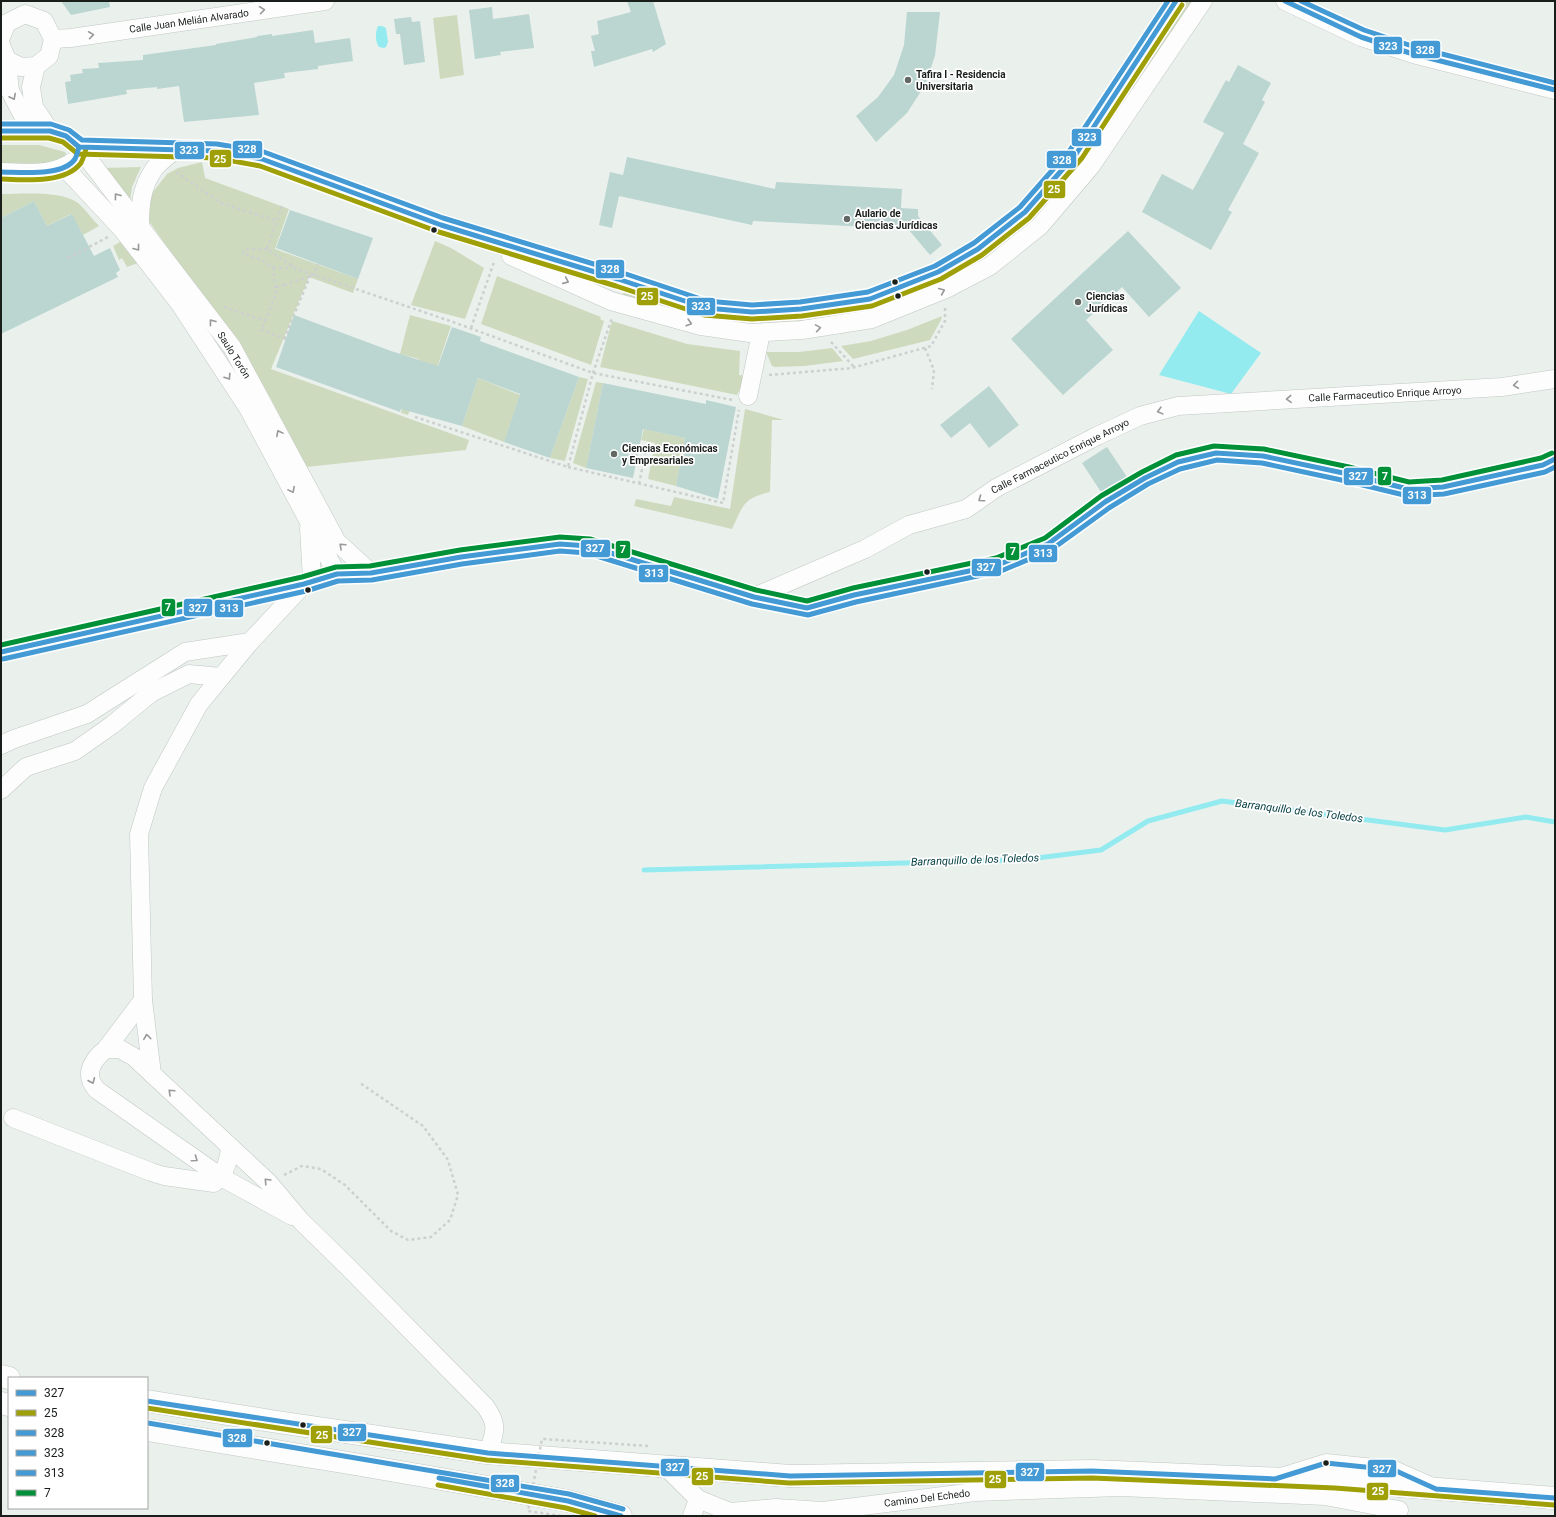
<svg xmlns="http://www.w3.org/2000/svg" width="1556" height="1517" viewBox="0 0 1556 1517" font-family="Roboto,sans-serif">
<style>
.green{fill:#cedabd}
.water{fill:#93ebf0}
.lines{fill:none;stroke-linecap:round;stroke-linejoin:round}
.stream{stroke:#93ebf0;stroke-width:5}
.building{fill:#bbd5d0}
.minor-casing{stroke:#c1c7c3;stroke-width:19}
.major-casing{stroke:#c1c7c3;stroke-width:23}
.path{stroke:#cdd0cf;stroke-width:2.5;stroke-dasharray:3 3;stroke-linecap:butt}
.minor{stroke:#fcfdfc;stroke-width:18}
.major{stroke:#fcfdfc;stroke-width:22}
.path-bridge{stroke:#cdd0cf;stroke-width:2.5;stroke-dasharray:3 3;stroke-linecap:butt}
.bus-1-casing{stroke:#fff;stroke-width:8}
.bus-2-casing{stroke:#fff;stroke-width:8}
.bus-3-casing{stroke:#fff;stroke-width:8}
.bus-4-casing{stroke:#fff;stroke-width:8}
.bus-5-casing{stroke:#fff;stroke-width:8}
.bus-6-casing{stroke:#fff;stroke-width:8}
.bus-1{stroke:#449ad5;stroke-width:5}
.bus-2{stroke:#9fa007;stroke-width:5}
.bus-3{stroke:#449ad5;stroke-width:5}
.bus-4{stroke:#449ad5;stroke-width:5}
.bus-5{stroke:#449ad5;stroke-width:5}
.bus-6{stroke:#009038;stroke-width:5}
.oneway{stroke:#969997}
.poi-dot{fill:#626864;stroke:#fff;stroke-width:1.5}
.bus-dot{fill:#191e1b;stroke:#fff;stroke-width:1.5}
.labels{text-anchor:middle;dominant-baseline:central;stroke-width:3.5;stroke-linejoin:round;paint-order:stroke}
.street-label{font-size:10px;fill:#191e1b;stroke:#fff}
.poi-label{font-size:10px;font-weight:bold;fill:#191e1b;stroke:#fff;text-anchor:start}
.water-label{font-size:11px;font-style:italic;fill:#003c40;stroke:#fff}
.line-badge{stroke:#fff;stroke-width:1.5}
.badge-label{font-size:11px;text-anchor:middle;font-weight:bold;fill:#fff}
</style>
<rect width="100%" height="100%" fill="#eaf1ed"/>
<!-- green -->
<g class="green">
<path d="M1184,1h13l-75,109 -7,-5z"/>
<path d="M457,15l7,60 -24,4 -7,-61z"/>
<path d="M1107,116l7,5 -53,73 -49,47 -59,39 -5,-8 32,-20z"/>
<path d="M1,145h38l26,7 1,3c-9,13 -50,8 -65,8z"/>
<path d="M202,162l3,16 84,31 -14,40 83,30 -5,14 -44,-16 -38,92 198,71 -3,10 -160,17 -35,-68 -23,-40 1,-1 -79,-107 -21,-30v-16l4,-13 14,-18 11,-6z"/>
<path d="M141,167l-9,20 -2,14 -29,-33z"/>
<path d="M1,194c21,0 60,-4 77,9 8,7 14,16 21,23l-16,9 -12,-21 -24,12 -13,-25 -33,17z"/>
<path d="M435,241l16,7 33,20 -19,51 -54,-14z"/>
<path d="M120,242l18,21 -11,4 -5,-9 -3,2 -6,-14z"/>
<path d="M497,276l104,41 -1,2 4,2 -13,44 -110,-41z"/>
<path d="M937,277l4,8 -40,18 -66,17 -75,5v-9z"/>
<path d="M626,288l121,27 -1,10 -47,-6 -77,-23z"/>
<path d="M410,315l41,11 -27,80 -11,-3 -5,12 -7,-2 4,-18 14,-36 -19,-5z"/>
<path d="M942,316l-1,4 -11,20 -77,19 -12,-13 30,-5 36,-11z"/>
<path d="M612,321l75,23 53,7 -1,24 7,1 -9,19 -137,-28z"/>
<path d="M832,348l11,13 -38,5 -30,1 -3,-1 -6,-14h33z"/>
<path d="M579,377l9,2 -23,82 -15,-3z"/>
<path d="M478,378l42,17 -16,47 -42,-16z"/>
<path d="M596,382l7,1 -17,85 -13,-5z"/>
<path d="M745,409l39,11h-12l-2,72c-27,6 -27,14 -38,37l-98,-23 2,-7 35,7 3,-9 56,12z"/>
<path d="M644,429l41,9 -9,48 -28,-7 7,-36 -14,-3z"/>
</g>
<!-- water -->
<g class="water">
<path d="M378,26h4l4,2 2,14 -2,5 -2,1 -5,-1c-4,-6 -4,-14 -1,-21z"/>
<path d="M1199,311l62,42 -30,41 -72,-19z"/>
</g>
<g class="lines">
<!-- stream -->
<path class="stream" d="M644,870l377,-10 80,-10 47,-29 74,-20 223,29 81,-13 29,5"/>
</g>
<!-- building -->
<g class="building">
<path d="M61,1h48l1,6 -39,8z"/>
<path d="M627,1h26l13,43 -13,8 -1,-3 -58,18 -3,-16h4l-4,-15 8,-2 -2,-13 34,-9z"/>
<path d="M492,7l1,12 36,-5 5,34 -34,4 1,3 -26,4 -6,-49z"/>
<path d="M907,12h33l-5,44 -10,29 -18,28 -31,29 -20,-26 22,-19 16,-22 10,-30z"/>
<path d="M411,17l1,5 8,-1 5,41 -21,3 -4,-31h-4l-2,-15z"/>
<path d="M313,30l2,13 35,-5 3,23 -35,5v3l-34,4 1,5 -31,5 5,32 -75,7 -5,-36 -22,3v-2l-31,3 1,4 -59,10 -3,-22 6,-1 -1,-6 13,-2 -1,-4 17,-1 -1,-5 45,-3v-5l73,-10v-1l41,-7v-1l15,-2v2z"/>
<path d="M1238,65l33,18 -9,17 3,2 -22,42 16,9 -31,57 4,2 -21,38 -69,-38 20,-38 31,16 31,-57 -21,-11 23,-42 3,2z"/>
<path d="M627,157l148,32 1,-7 126,7 -1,19 17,1v7l24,29 -12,10 -22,-26 -155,-8 -1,4 -133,-29 -7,32 -13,-3 11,-53 13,3z"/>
<path d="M34,201l13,25 25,-12 22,42 16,-8 10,22 -4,3 2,4 -117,57v-116z"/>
<path d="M290,210l83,28 -15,41 -82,-31z"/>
<path d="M1128,231l53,57 -32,29 -27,-30 -36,33 27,30 -50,45 -52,-56z"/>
<path d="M294,315l97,36 47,15 14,-39 29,10 -1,4 99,36 -29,81 -46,-16 16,-48 -42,-16 -16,48 -61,-17 -1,3 -124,-45z"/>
<path d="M603,383l103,21v-4l30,7 -18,92 -42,-13 9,-48 -42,-9 -10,49 -47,-10z"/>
<path d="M989,386l30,39 -30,23 -19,-25 -19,15 -11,-13z"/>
<path d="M1107,447l20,30 -26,15 -19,-29z"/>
</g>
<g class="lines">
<defs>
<g id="minor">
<path d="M1285,1l76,36 52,17 142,36"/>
<path d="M1,37l6,-14 18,-9 19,7 9,18 -4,17 -13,10 -15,1 -14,-7 -6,-15"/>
<path d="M53,39l18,-1 254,-37"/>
<path d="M7,60l3,31 21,40"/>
<path d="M36,66l-5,21 3,20 16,24"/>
<path d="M1,131h49l16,5 13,11 153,200 105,195 34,31"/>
<path d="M79,147l138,4 45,8 179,66 177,54 88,29 46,4 49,-3 69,-10 68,-27 40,-23 47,-37 51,-58 100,-153"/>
<path d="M64,167l58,62 58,75 68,104 89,166"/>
<path d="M1,172c27,0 50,5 73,-11"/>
<path d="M140,227c0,-22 1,-39 14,-58 5,-7 14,-13 21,-19"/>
<path d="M511,256l100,45 90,25 49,7 52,-3 70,-11 74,-30 44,-23 50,-40 51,-60 112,-165"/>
<path d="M748,396l13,-63"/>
<path d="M309,528l3,52"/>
<path d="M754,597l111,-48 44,-24 57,-16 30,-21 101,-52 43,-20 38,-10 324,-19 53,-8"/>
<path d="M1,652l303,-68 33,-10 34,-1 90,-16 99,-13 28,2 166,51 53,11 47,-13 144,-30 50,-21 57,-42 40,-24 33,-16 38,-9 47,3 85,18 60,15 35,-2 100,-22 12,-6"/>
<path d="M1,745l13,-6 73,-25 98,-62 65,-10"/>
<path d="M1,790l25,-23 49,-16 37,-26 39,-32 38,-19 32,3"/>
<path d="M143,1000l-37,49c-14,11 -23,26 -9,41l124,87 71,39"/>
<path d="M106,1049h14l14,8 134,125 33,39 50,49 134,136c14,19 10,26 3,47"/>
<path d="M152,1074l-9,-74 -4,-166 14,-46 46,-84 51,-62 54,-58"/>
<path d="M13,1118l138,54 13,4 50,7c11,-9 15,-23 16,-36"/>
<path d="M665,1466l33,33 -6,17"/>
<path d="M1284,1476l42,-13 68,7 34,15"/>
<path d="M698,1499l32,13 46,-4 47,3 152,-19 146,-5 204,9 74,14"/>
</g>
<g id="major">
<path d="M1,1376l8,2"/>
<path d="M147,1401l124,20 217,32 302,23 302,-5 243,10 220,17"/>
<path d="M1,1403l8,2"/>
<path d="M147,1430l202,33 219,38 53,15"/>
</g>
</defs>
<!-- minor casing -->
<use href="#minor" class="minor-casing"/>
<!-- major casing -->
<use href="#major" class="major-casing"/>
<!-- path -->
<g class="path">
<path d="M176,172l45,31 55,18"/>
<path d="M282,206l-15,43 30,20 156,53 140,51 140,27"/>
<path d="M267,249l-23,1 -1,4 17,5 13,8 3,28 -15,35 25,9"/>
<path d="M68,258l40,-21"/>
<path d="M273,267l13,1 7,-2"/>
<path d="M276,287l8,-2"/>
<path d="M224,307l41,14"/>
<path d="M471,328l23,-66"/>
<path d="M284,339l27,-65"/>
<path d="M831,342l23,25"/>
<path d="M925,348l9,22 -2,19"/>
<path d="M769,375l83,-7 79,-22 14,-25v-13"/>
<path d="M415,417l153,50 25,-94 19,-55"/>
<path d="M568,467l155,36 16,-93"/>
<path d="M639,484l8,-39"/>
<path d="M284,1175l18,-9 19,3 24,16 46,46 17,9 23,-3 19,-17 8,-25 -10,-35 -25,-34 -63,-43"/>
</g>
<!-- minor -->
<use href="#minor" class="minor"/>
<!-- major -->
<use href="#major" class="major"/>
<!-- path-bridge -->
<g class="path-bridge">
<path d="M284,285l30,-10 4,-11"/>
<path d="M561,1516l-33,-5 14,-72 107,7"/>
</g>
<defs>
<g id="bus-1">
<path d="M1,652l303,-68 33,-10 34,-1 90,-16 99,-13 28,2 166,51 53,11 47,-13 144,-30 50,-21 57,-42 40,-24 33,-16 38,-9 47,3 85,18 60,15 35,-2 100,-22 12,-6"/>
<path d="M147,1401l341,52 302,23 302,-5 183,8 51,-16 68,7 42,19 119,9"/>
<path d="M439,1478l129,23 53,15"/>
</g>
<g id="bus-2">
<path d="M1,138h48l14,4 15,12 138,4 44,8 179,66 177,54 88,29 48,4 50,-3 70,-10 69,-27 41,-24 47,-37 53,-60 100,-153"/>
<path d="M1,179c23,1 64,5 80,-16 2,-4 4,-10 5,-14"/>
<path d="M147,1408l340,52 302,23 303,-5 243,10 219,17"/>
<path d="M438,1485l128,23 29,8"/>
</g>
<g id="bus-3">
<path d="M1301,1l63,29 51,17 140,36"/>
<path d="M1,124h50l18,6 13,10 135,4 47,8 179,66 177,54 87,29 45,4 48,-3 68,-10 67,-26 39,-23 46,-36 50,-57 98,-149"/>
<path d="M148,1423l421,71 54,15"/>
</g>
<g id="bus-4">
<path d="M1285,1l76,36 52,17 142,36"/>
<path d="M1,131h49l16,5 13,11 138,4 45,8 179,66 177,54 88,29 46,4 49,-3 69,-10 68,-27 40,-23 47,-37 51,-58 100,-153"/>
<path d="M1,172c19,0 62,5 74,-13 2,-4 3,-8 4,-12"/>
</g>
<path id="bus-5" d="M3,659l303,-68 32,-10 34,-1 90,-16 98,-13 27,2 165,51 56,11 48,-13 145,-31 50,-21 58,-42 39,-24 32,-15 37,-9 45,3 84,18 62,15 36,-2 101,-22 10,-5"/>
<path id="bus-6" d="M1,645l301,-68 34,-10 34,-1 90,-16 100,-13 30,2 166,51 51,11 46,-13 143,-30 49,-20 56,-42 41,-24 34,-17 38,-9 50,3 85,18 60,15 33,-2 99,-22 11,-5"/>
</defs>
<!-- bus-1 casing -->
<use href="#bus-1" class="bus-1-casing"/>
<!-- bus-2 casing -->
<use href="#bus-2" class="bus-2-casing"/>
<!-- bus-3 casing -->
<use href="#bus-3" class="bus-3-casing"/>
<!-- bus-4 casing -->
<use href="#bus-4" class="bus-4-casing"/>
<!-- bus-5 casing -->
<use href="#bus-5" class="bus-5-casing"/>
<!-- bus-6 casing -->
<use href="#bus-6" class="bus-6-casing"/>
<!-- bus-1 -->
<use href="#bus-1" class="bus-1"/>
<!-- bus-2 -->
<use href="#bus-2" class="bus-2"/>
<!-- bus-3 -->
<use href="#bus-3" class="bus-3"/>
<!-- bus-4 -->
<use href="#bus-4" class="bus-4"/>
<!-- bus-5 -->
<use href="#bus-5" class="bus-5"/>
<!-- bus-6 -->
<use href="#bus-6" class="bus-6"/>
</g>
<!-- one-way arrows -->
<defs><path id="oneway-chevron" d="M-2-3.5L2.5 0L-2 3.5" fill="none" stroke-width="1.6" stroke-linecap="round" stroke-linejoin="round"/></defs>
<g class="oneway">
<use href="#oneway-chevron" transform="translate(262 10) rotate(-8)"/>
<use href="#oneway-chevron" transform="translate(91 35) rotate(-8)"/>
<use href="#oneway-chevron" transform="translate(13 97) rotate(63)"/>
<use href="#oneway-chevron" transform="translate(117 196) rotate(-127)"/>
<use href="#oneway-chevron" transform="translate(137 248) rotate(52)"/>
<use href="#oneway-chevron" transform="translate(566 281) rotate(24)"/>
<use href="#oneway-chevron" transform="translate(942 291) rotate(-23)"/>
<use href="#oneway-chevron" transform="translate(212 322) rotate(-127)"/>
<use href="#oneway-chevron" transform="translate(689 323) rotate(16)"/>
<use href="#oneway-chevron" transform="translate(818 328) rotate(-9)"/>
<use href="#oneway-chevron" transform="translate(228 377) rotate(57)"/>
<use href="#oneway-chevron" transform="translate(1516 385) rotate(172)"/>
<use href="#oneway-chevron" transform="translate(1289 399) rotate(177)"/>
<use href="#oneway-chevron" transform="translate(1160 411) rotate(165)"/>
<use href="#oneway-chevron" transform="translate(279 433) rotate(-118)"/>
<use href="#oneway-chevron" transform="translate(292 490) rotate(62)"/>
<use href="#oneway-chevron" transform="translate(981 499) rotate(145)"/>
<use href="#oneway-chevron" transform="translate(342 546) rotate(-137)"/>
<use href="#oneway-chevron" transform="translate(147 1037) rotate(-97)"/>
<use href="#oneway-chevron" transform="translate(92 1081) rotate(67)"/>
<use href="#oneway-chevron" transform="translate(171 1092) rotate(-137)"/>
<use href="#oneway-chevron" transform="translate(195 1159) rotate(35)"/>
<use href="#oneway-chevron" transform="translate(267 1181) rotate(-134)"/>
</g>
<!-- markers -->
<g class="poi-dot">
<circle cx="908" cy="80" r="4"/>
<circle cx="847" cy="219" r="4"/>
<circle cx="1078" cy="302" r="4"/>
<circle cx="614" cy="454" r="4"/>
</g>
<g class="bus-dot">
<circle cx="434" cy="230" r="3.5"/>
<circle cx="895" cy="282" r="3.5"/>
<circle cx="898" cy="296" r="3.5"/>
<circle cx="927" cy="572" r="3.5"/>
<circle cx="308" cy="590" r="3.5"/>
<circle cx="303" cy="1425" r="3.5"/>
<circle cx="267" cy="1443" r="3.5"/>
<circle cx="1326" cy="1463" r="3.5"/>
</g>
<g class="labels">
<!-- street labels -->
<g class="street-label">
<text transform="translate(189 21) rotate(-8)">Calle Juan Melián Alvarado</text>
<text transform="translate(234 355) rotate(58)">Saulo Torón</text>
<text transform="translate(1385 394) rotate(-3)">Calle Farmaceutico Enrique Arroyo</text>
<text transform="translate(1060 456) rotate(-27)">Calle Farmaceutico Enrique Arroyo</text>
<text transform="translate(927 1498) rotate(-7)">Camino Del Echedo</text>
</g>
<!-- poi labels -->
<g class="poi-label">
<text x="916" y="74">Tafira I - Residencia<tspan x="916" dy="12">Universitaria</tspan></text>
<text x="855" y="213">Aulario de<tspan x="855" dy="12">Ciencias Jurídicas</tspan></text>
<text x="1086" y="296">Ciencias<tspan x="1086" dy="12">Jurídicas</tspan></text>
<text x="622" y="448">Ciencias Económicas<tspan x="622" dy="12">y Empresariales</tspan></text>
</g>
<!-- water labels -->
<g class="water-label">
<text transform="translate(1299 811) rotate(7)">Barranquillo de los Toledos</text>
<text transform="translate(975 860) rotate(-2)">Barranquillo de los Toledos</text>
</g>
</g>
<g class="line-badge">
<rect x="1373" y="36" width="30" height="19" rx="4" fill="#449ad5"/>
<rect x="1410" y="40" width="31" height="19" rx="4" fill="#449ad5"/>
<rect x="1071" y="128" width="31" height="19" rx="4" fill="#449ad5"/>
<rect x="232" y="140" width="31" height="19" rx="4" fill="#449ad5"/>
<rect x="174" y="141" width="31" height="19" rx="4" fill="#449ad5"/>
<rect x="209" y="149" width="23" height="19" rx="4" fill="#9fa007"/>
<rect x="1046" y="150" width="31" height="19" rx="4" fill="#449ad5"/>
<rect x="1043" y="180" width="23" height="19" rx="4" fill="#9fa007"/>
<rect x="595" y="259" width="30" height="20" rx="4" fill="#449ad5"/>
<rect x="636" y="287" width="23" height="19" rx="4" fill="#9fa007"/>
<rect x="686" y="297" width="30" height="19" rx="4" fill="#449ad5"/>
<rect x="1377" y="466" width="15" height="20" rx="4" fill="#009038"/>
<rect x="1343" y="467" width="31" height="19" rx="4" fill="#449ad5"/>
<rect x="1402" y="486" width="30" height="19" rx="4" fill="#449ad5"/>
<rect x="580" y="539" width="31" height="19" rx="4" fill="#449ad5"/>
<rect x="615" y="540" width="16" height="19" rx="4" fill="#009038"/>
<rect x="1005" y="542" width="15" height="19" rx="4" fill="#009038"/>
<rect x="1028" y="544" width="30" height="19" rx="4" fill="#449ad5"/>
<rect x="971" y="558" width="31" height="19" rx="4" fill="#449ad5"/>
<rect x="638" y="564" width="31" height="19" rx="4" fill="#449ad5"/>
<rect x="161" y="598" width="15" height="19" rx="4" fill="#009038"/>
<rect x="183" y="598" width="30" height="19" rx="4" fill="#449ad5"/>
<rect x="214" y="599" width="30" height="19" rx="4" fill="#449ad5"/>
<rect x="337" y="1423" width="30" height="19" rx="4" fill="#449ad5"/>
<rect x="310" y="1425" width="23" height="19" rx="4" fill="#9fa007"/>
<rect x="222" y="1428" width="31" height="20" rx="4" fill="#449ad5"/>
<rect x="660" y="1458" width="30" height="19" rx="4" fill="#449ad5"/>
<rect x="1367" y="1459" width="30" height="19" rx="4" fill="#449ad5"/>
<rect x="1015" y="1462" width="30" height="20" rx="4" fill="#449ad5"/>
<rect x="691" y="1467" width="23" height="19" rx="4" fill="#9fa007"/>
<rect x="984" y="1470" width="23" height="19" rx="4" fill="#9fa007"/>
<rect x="490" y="1474" width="30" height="19" rx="4" fill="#449ad5"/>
<rect x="1366" y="1482" width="23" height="19" rx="4" fill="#9fa007"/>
</g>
<g class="badge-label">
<text x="1388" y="50">323</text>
<text x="1425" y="54">328</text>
<text x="1087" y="141">323</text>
<text x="247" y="153">328</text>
<text x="189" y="154">323</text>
<text x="220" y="163">25</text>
<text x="1062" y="164">328</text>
<text x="1054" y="193">25</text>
<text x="610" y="273">328</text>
<text x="647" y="300">25</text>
<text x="701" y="310">323</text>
<text x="1385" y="480">7</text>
<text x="1358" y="480">327</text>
<text x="1417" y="499">313</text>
<text x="595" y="552">327</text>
<text x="623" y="553">7</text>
<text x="1013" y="555">7</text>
<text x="1043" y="557">313</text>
<text x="986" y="571">327</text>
<text x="654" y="577">313</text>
<text x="168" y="611">7</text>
<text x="198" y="612">327</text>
<text x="229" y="612">313</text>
<text x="352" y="1436">327</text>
<text x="322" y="1439">25</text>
<text x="237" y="1442">328</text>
<text x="675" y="1471">327</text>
<text x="1382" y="1473">327</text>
<text x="1030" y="1476">327</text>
<text x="702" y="1480">25</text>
<text x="995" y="1483">25</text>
<text x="505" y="1487">328</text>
<text x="1378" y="1495">25</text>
</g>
<!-- border -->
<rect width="1556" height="1517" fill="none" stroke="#191e1b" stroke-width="4"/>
<!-- legend -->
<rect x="8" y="1377" width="140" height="132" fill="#ffffff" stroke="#a3a5a4"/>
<rect x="16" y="1390" width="20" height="6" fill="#449ad5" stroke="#a3a5a4"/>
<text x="44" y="1397" font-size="12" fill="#191e1b">327</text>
<rect x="16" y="1410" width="20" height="6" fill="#9fa007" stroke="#a3a5a4"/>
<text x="44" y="1417" font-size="12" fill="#191e1b">25</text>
<rect x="16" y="1430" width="20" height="6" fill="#449ad5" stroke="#a3a5a4"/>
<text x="44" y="1437" font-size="12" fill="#191e1b">328</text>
<rect x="16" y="1450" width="20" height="6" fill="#449ad5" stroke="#a3a5a4"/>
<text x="44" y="1457" font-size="12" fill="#191e1b">323</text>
<rect x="16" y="1470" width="20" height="6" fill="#449ad5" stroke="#a3a5a4"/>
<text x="44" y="1477" font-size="12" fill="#191e1b">313</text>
<rect x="16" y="1490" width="20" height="6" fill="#009038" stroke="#a3a5a4"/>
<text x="44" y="1497" font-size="12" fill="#191e1b">7</text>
</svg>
